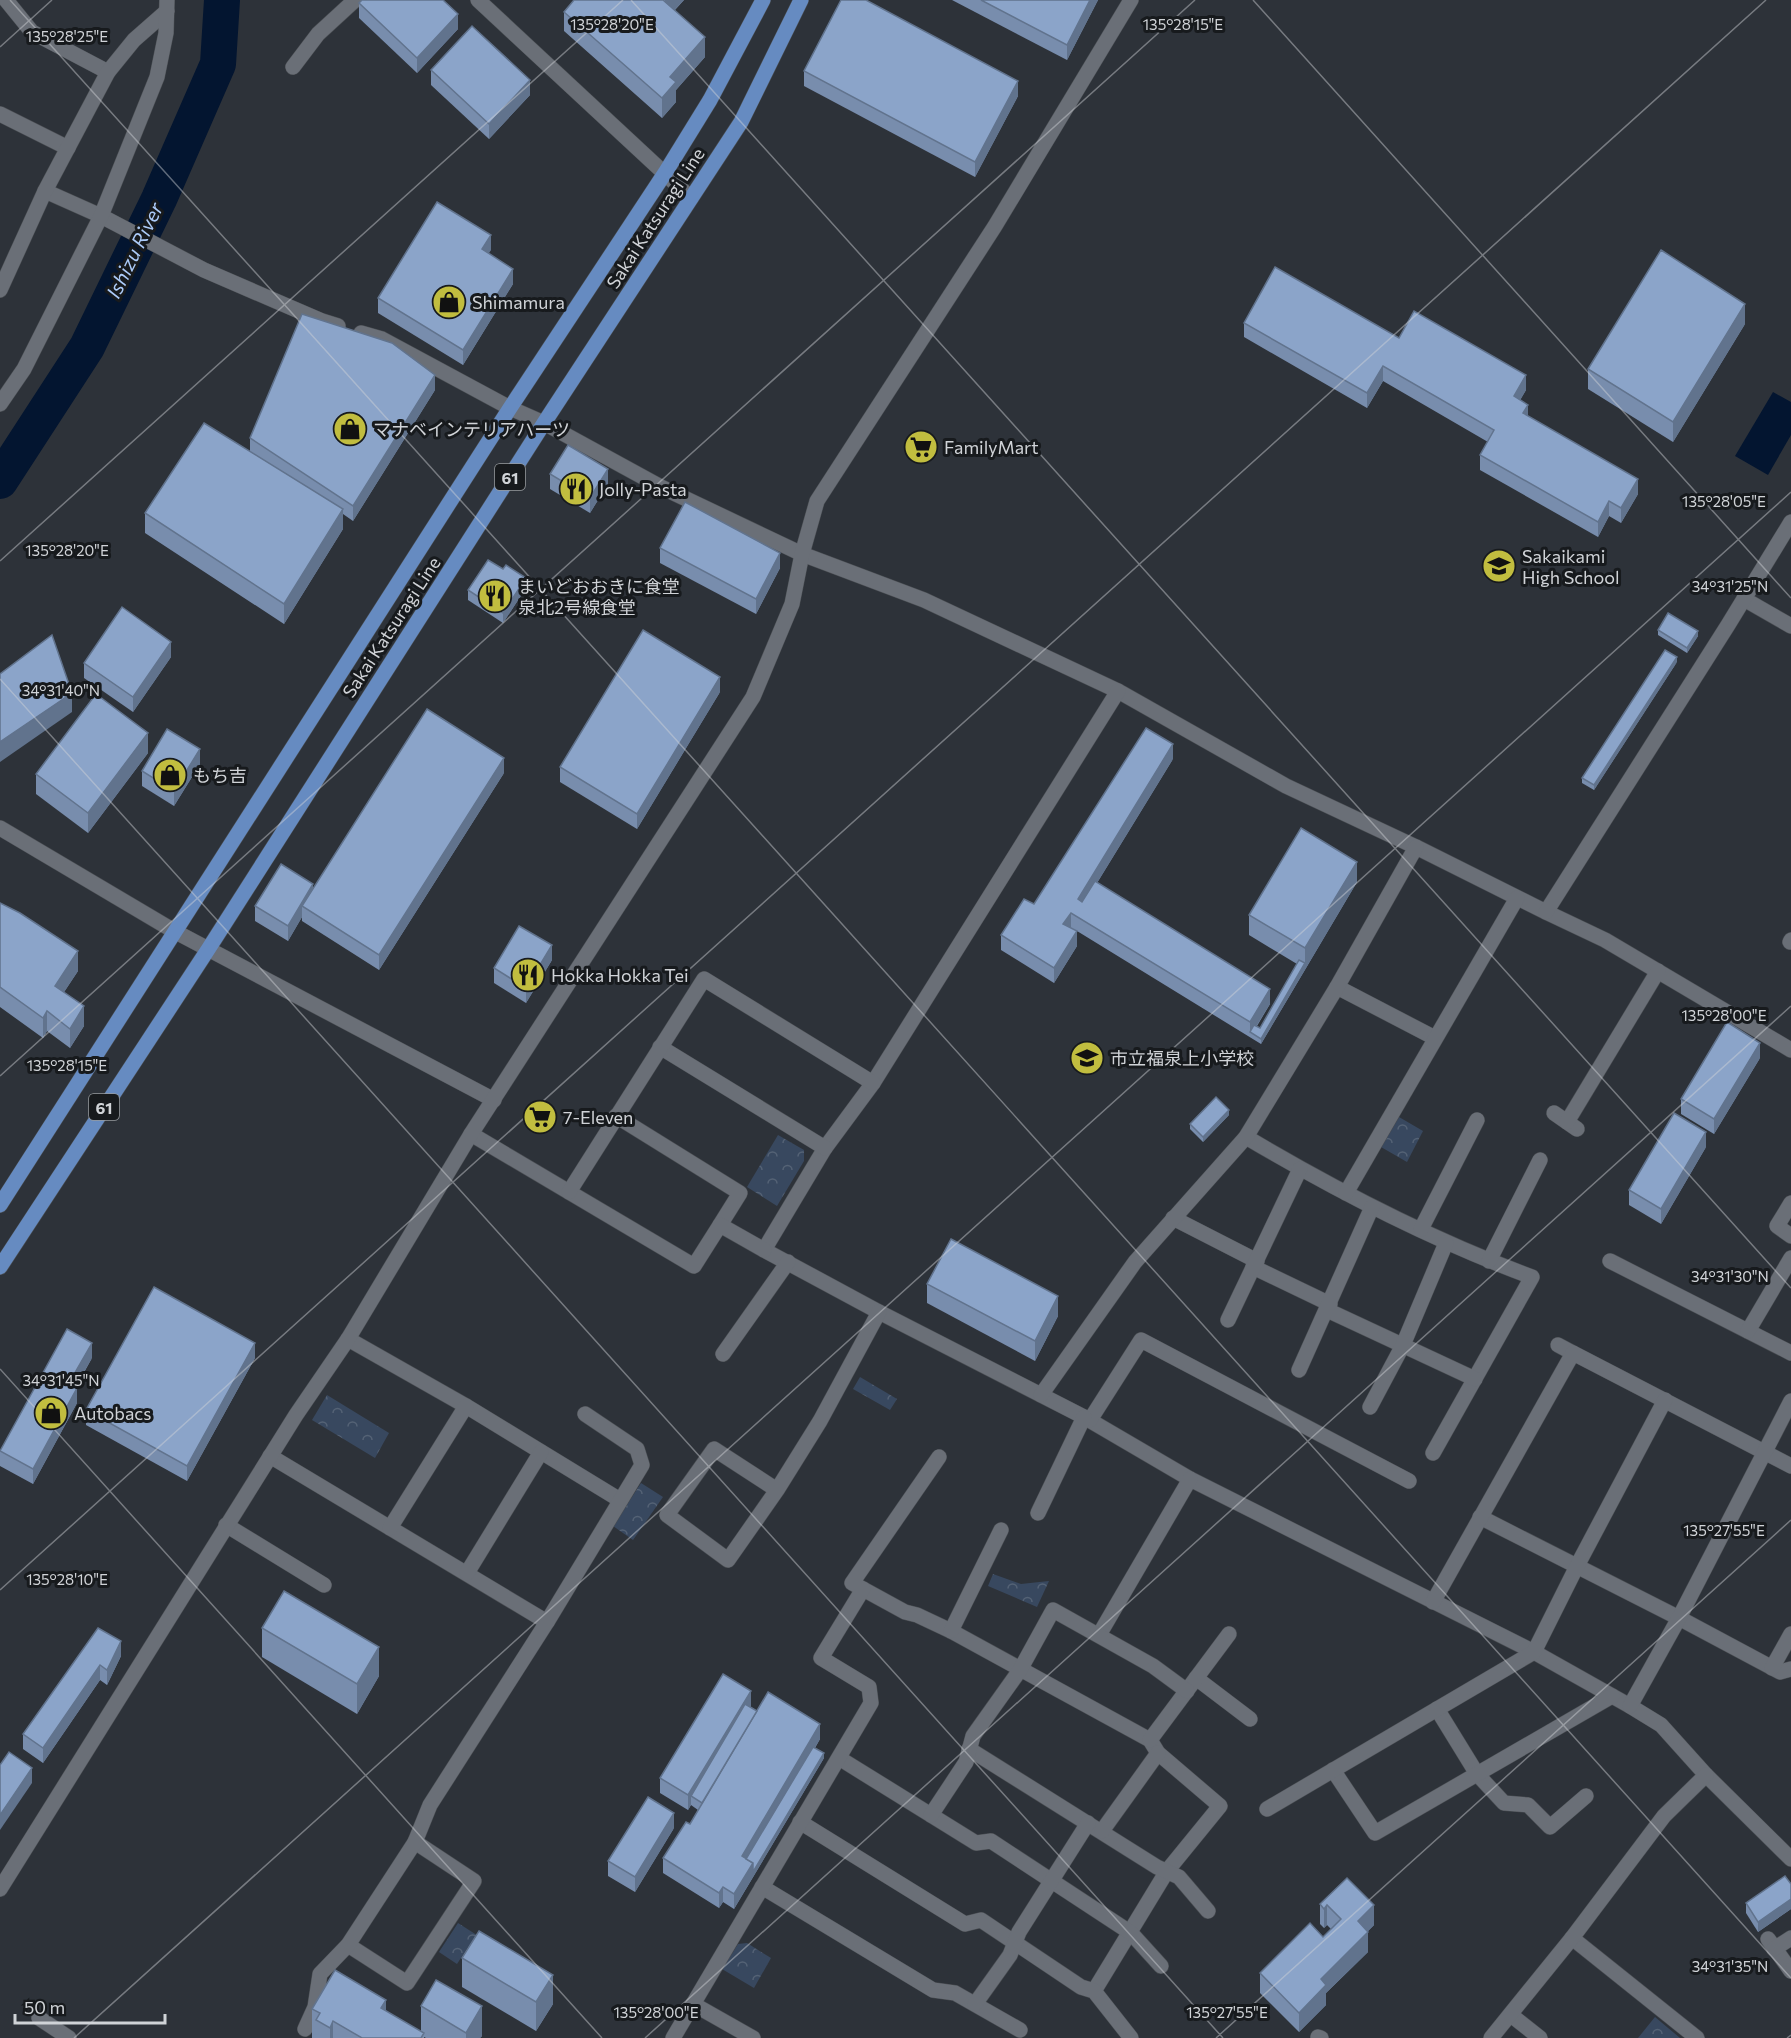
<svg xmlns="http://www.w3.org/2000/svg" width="1791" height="2038" viewBox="0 0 1791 2038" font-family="Commissioner,'Noto Sans JP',sans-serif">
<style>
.park{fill:url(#park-crowns)}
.water{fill:#031530}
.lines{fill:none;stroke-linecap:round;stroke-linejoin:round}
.river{stroke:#031530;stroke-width:36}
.street-casing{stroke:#4a4e53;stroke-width:16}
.secondary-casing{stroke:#4a4e53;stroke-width:16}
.primary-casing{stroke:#4a4e53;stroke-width:16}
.street{stroke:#6a6f77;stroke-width:15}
.secondary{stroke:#6a6f77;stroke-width:15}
.primary{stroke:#668bc1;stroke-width:15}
.wall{fill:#788dad}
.shaded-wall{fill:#61738d}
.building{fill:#8ba4c9;stroke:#61738d;stroke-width:1.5}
.ticks{fill:none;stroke:#d0d3d7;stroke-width:1.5;stroke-opacity:0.45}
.labels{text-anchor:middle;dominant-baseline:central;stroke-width:6;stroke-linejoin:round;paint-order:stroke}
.shield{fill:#171a1d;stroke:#989c9f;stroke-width:1.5}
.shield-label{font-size:16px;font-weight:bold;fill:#d0d3d7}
.street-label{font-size:18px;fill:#d0d3d7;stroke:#171a1d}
.poi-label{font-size:18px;fill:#d0d3d7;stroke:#171a1d;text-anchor:start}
.water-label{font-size:20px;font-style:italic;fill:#accbf8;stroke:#171a1d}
.ticks-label{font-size:15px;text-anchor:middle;fill:#d0d3d7;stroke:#171a1d;stroke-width:6;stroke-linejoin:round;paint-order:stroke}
</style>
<defs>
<pattern id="park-crowns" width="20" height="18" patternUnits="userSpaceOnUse" patternTransform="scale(1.5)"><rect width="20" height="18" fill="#38485f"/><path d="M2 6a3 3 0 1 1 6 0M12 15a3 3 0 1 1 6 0" fill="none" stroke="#546275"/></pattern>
</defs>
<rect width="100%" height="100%" fill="#2d3239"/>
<!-- park -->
<g class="park">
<path d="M1399,1117l24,14 -16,31 -26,-15z"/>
<path d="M778,1135l26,15v11l-27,45 -30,-19z"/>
<path d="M860,1377l37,22 -7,11 -37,-21z"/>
<path d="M327,1395l62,38 -14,25 -63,-38z"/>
<path d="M641,1483l22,14 -30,43 -20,-14z"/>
<path d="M993,1574l28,10 28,-3 -12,26 -49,-21z"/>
<path d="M458,1923l25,16 -8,12 -7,-4 -11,17 -18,-12z"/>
<path d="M747,1943l24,15 -17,30 -32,-19 16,-25z"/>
<path d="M1655,2017l25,21h-42z"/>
</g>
<!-- water -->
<path class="water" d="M1773,392l18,10v33l-23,40 -33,-19z"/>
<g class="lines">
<!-- river -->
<path class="river" d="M0,481l87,-134 72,-148 59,-135 4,-64"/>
<defs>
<g id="street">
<path d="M6,0l26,32 76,40"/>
<path d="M478,0l213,198"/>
<path d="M293,67l25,-33 37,-34"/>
<path d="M0,114l68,34"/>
<path d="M45,191l56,25 103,54 118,51 16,5"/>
<path d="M0,290l45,-99 63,-119 26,-32 33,-29"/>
<path d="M361,333l21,6 128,69 34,15 117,64 141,67 122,46 194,91 168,95 130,61 130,65 59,28 186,110"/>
<path d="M0,404l24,-35 77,-153 56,-139 9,-44 1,-33"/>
<path d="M1744,599l47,27"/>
<path d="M1118,691l-245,392 -48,65 -61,102 115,62 205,105 106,62 344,173 96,54 31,19 45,50 85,84"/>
<path d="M1546,912l182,-287 63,-103"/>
<path d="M1790,942l1,-2"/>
<path d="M1337,987l98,51"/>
<path d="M660,1047l165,101"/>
<path d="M1554,1113l23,16"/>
<path d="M616,1116l124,77 -20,32"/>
<path d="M1567,1122l91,-151"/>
<path d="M471,1134l223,132 26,-41 44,25"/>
<path d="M1246,1137c91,54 186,103 286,140l-99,176"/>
<path d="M569,1192l135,-213 169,104"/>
<path d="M1346,1193l171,-295"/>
<path d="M1791,1203l-14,23 14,10"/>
<path d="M1173,1218l84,43"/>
<path d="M1421,1229l56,-109"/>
<path d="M1489,1261l51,-101"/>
<path d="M1610,1261l181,92"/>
<path d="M1253,1267l77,37"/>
<path d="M1327,1310l148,69"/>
<path d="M1228,1320l72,-151"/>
<path d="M1748,1331l43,-73"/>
<path d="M348,1339l118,67 154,94"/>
<path d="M1558,1345l15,8"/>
<path d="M723,1354l65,-92"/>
<path d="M1299,1370l73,-163"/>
<path d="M1041,1395l94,-133 111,-125 91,-150 79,-140"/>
<path d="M1370,1407l33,-62 43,-102"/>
<path d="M1090,1420l51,-80 268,141"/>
<path d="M270,1456l277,166"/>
<path d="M777,1490l-63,-41 -47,66 61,45 49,-70 43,-69 59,-109"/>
<path d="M1038,1513l46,-96"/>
<path d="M1480,1517l199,101 101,54 11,-3"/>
<path d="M226,1525l98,60"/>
<path d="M390,1528l76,-122"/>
<path d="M467,1573l74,-121"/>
<path d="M863,1589l42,23 12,3 34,16 199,109 8,13 62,53 -53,65 -73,120"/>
<path d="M1433,1602l140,-249 218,113"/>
<path d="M951,1631l50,-101"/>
<path d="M1099,1635l91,-156"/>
<path d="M1772,1668l19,-34"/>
<path d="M1196,1678l54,41"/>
<path d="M1630,1706l49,-88 112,-217"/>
<path d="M1437,1709l40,65 27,29 24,2 22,22 36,-31"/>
<path d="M1150,1740l79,-106"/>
<path d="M969,1749l188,118 22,10 29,34"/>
<path d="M839,1758l137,85 15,-2 140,92 30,33"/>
<path d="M1333,1770l42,63 237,-137"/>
<path d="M1267,1809l267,-157 43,-86 88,-166"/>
<path d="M931,1815l35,-53 7,-26 47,-66 33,-60 100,56 34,25"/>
<path d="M800,1822l165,102 16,-4 100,67 13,4 37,47"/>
<path d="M1102,1831l56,-78"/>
<path d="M762,1887l171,103 22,3 65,37"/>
<path d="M1572,1938l125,100"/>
<path d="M1768,1939l23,32"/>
<path d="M348,1945l59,38 67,-102 -59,-39"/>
<path d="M1774,1949l17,-11"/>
<path d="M693,2004l60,34"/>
<path d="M975,2004l35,-49 9,-23 69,-109"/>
<path d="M1511,2015l29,23"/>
<path d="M39,2018l30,20"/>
<path d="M305,2029l10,-22 5,-33 28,-29 67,-103 15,-37 117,-183 95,-157 -5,-16 -52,-35"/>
<path d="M1318,2037l3,1"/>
<path d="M673,2038l198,-335 -2,-16 -48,-29 42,-69 -11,-6 87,-126"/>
<path d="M1491,2038l81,-100 92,-122 42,-41"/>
</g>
<g id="secondary">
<path d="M0,828l174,103 320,169"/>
<path d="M0,1889l296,-474 52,-76 123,-205 282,-437 39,-93 10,-50 15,-53 178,-275 136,-226"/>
</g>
<g id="primary">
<path d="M0,1205l510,-797 155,-235 45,-73 53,-100"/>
<path d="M0,1267l209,-319 335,-525 197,-301 60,-122"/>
</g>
</defs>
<!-- street casing -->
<use href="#street" class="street-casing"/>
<!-- secondary casing -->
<use href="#secondary" class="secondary-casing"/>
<!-- primary casing -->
<use href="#primary" class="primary-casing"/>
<!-- street -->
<use href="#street" class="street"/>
<!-- secondary -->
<use href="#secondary" class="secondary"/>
<!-- primary -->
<use href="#primary" class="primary"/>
</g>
<!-- wall -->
<g class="wall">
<path d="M574,0h110l-9,10 30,47 -29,33v12l-14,16 -98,-87v-19z"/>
<path d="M952,0h146l-31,60z"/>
<path d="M359,3l99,26 -41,44 -58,-55z"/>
<path d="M431,70l99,25 -41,44 -58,-54z"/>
<path d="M804,71l214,25 -43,81 -171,-91z"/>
<path d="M491,250l-3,3 25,31 -50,81 -85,-52v-15z"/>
<path d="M1244,323l155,15 127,52 -6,10 8,16 110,78 -17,29 -12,-7 -11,21 -118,-67v-15l8,-13 -105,-61 -16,27 -123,-71z"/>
<path d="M1745,324l-72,118 -85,-53v-20z"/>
<path d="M435,390l-82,131 -10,-7v15l-59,95 -139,-91v-20l105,-61v-14z"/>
<path d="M550,474l58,10 -18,29 -40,-24z"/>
<path d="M660,548l120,20 -24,46 -96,-51z"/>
<path d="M503,569l23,19 -23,35 -35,-23v-10z"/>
<path d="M1658,630l40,6 -11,17 -29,-18z"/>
<path d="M171,657l-38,55 -49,-34v-15z"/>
<path d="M1677,662l-83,128 -12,-7v-5z"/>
<path d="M720,692l-83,137 -77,-47v-15z"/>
<path d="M148,753l-60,80 -52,-39v-20z"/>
<path d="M1173,759l-76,124 173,121 -13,22 3,2 37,-64 -48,-29v-20l108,-33 -96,162 -184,-113v15l-23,37 -53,-33v-15l33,-31z"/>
<path d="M200,764l-26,42 -32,-20v-15z"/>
<path d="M504,773l-125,197 -77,-49v-4l-14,24 -33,-20v-15l58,-18z"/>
<path d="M0,903l78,68 -14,21 20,34 -14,22 -23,-17 -4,7 -43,-31z"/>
<path d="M552,960l-26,43 -32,-20v-15z"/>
<path d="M1760,1058l-46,76 -33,-20v-15z"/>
<path d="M1229,1115l-26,27 -13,-13v-5z"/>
<path d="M1706,1147l-45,77 -32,-19v-15z"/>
<path d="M927,1284l131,32 -23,45 -108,-58z"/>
<path d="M92,1358l-16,29 1,16 -44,81 -33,-18v-15z"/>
<path d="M255,1358l-68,123 -101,-56v-15z"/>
<path d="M98,1628l23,28 -14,29 -7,-5 -57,83 -20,-14v-15z"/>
<path d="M262,1628l117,48 -22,38 -95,-57z"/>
<path d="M751,1706v1l6,4 63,28 -5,9 9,10 -90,151 -11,-7 -4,6 -56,-35v-15l27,-34 8,-14 -7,-5 -3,5 -28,-17v-15z"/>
<path d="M674,1828l-39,64 -27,-16v-15z"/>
<path d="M1347,1878l27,47 -6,6v21l-42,41v12l-27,27 -39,-39v-20l63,-36 8,-8 -4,-4 -3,3 -4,-4v-20z"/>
<path d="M1791,1884v25l-33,23 -12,-19v-10z"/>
<path d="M462,1958l91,46 -17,27 -74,-44z"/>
<path d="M421,2006l61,30 -2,2h-54l-2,-1v1h-112v-29l74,2 35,21z"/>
</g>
<!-- shaded-wall -->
<g class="shaded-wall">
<path d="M665,0h19l-19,20z"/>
<path d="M1090,0h8l-31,60v-15z"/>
<path d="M458,14v15l-41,44v-15z"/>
<path d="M705,37v20l-29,33v12l-14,16v-20l8,-21z"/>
<path d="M530,80v15l-41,44v-15z"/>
<path d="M1018,81v15l-43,81v-15z"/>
<path d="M491,235v15l-9,14v-15z"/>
<path d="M513,269v15l-50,81v-15z"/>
<path d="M1745,304v20l-72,118v-20z"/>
<path d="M1383,366v15l-16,27v-15z"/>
<path d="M435,375v15l-82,131v-15z"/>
<path d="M1526,375v15l-12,21v-15z"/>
<path d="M1528,405v15l-5,-7z"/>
<path d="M608,469v15l-18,29v-15z"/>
<path d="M1638,479v15l-17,29v-15z"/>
<path d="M1609,501v15l-11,21v-15z"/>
<path d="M343,509v20l-59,95v-20z"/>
<path d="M780,553v15l-24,46v-15z"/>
<path d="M526,578v10l-23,35v-10z"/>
<path d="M1698,631v5l-11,17v-5z"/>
<path d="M171,642v15l-38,55v-15z"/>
<path d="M1677,657v5l-83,128v-5z"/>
<path d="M720,677v15l-83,137v-15z"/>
<path d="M72,693v19l-72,50v-20z"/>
<path d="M148,733v20l-60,80v-20z"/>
<path d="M1173,744v15l-95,155v-15z"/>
<path d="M200,749v15l-26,42v-15z"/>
<path d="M504,758v15l-125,197v-15z"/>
<path d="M1357,862v20l-96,162v-5l44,-76v-15z"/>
<path d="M313,884v15l-11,7v11l-14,24v-15z"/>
<path d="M1071,913v15l-8,-4z"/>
<path d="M1077,931v15l-23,37v-15z"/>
<path d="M552,945v15l-26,43v-15z"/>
<path d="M78,951v20l-23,35v-20z"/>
<path d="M1270,989v15l-18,29 -2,-1v5v-15z"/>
<path d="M84,1006v20l-14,22v-19z"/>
<path d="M47,1011v20l-4,7v-20z"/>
<path d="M1760,1043v15l-46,76v-15z"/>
<path d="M1229,1110v5l-26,27v-5z"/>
<path d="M1706,1132v15l-45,77v-15z"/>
<path d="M1058,1296v20l-23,45v-20z"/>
<path d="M92,1343v15l-23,40v-15z"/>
<path d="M255,1343v15l-68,123v-15z"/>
<path d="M77,1388v15l-44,81v-15z"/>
<path d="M121,1641v15l-14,29v-15z"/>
<path d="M379,1647v29l-22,38v-30z"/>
<path d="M100,1665v15l-57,83v-15z"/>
<path d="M751,1691v15l-56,92 -4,-2v9l-3,5v-15z"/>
<path d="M820,1724v15l-76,128 -2,-11z"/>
<path d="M824,1753v5l-90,151v-15l19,-31z"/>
<path d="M32,1768v15l-32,47v-15z"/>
<path d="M674,1813v15l-39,64v-15z"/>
<path d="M723,1887v15l-4,6v-15z"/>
<path d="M1791,1899v10l-33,23v-10z"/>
<path d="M1327,1905v20l-3,3v-19z"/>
<path d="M1374,1905v20l-16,16v-20z"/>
<path d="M1368,1932v20l-42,41v12l-27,27v-19l22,-34z"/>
<path d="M553,1975v29l-17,27v-29z"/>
<path d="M386,2000v29l-5,-21z"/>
<path d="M482,2006v30l-2,2h-14v-5z"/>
<path d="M333,2021v17h-3v-10z"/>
</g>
<!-- building -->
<g class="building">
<path d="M362,0h81l15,14 -41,44 -58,-55z"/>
<path d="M574,0h89l42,37 -35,40 6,5 -14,16 -98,-86z"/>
<path d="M841,0h25l152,81 -43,81 -171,-91z"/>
<path d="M981,0h109l-23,45z"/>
<path d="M472,26l58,54 -41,44 -58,-54z"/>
<path d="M437,202l54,33 -9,14 31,20 -50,81 -85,-52z"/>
<path d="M1661,250l84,54 -72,118 -85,-53z"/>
<path d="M1275,267l124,71 15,-27 112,64 -12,21 14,9 -5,8 115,66 -17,29 -12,-7 -11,21 -118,-67 14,-25 -111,-64 -16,27 -123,-70z"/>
<path d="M302,314l90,29 43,32 -82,131 -103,-68z"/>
<path d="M204,423l139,86 -59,95 -139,-91z"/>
<path d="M568,445l40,24 -18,29 -40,-24z"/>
<path d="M685,502l95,51 -24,46 -96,-51z"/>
<path d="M488,560l15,9 3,-4 20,13 -23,35 -35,-23z"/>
<path d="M122,607l49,35 -38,55 -49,-34z"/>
<path d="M1668,613l30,18 -11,17 -29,-18z"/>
<path d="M643,630l77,47 -83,137 -77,-47z"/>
<path d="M52,635l20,58 -72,49v-68z"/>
<path d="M1665,650l12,7 -83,128 -12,-7z"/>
<path d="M96,694l52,39 -60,80 -52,-39z"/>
<path d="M427,709l77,49 -125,197 -77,-49z"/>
<path d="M1146,728l27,16 -95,155 4,3 13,-21 175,108 -20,33 -179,-109 -8,11 14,7 -23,37 -53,-33 23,-36 10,5z"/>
<path d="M167,729l33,20 -26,42 -32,-20z"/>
<path d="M1301,828l56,34 -52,86 -56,-33z"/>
<path d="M281,864l32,20 -25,42 -33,-20z"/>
<path d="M0,903l20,10 58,38 -23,35 29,20 -14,23 -23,-18 -4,7 -43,-31z"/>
<path d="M519,926l33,19 -26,43 -32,-20z"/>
<path d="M1299,960l6,3 -44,76 -11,-7 4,-7 6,3z"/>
<path d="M1727,1022l33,21 -46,76 -33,-20z"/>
<path d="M1216,1097l13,13 -26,27 -13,-13z"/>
<path d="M1674,1113l32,19 -45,77 -32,-19z"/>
<path d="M951,1239l107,57 -23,45 -108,-57z"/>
<path d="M154,1287l101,56 -68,123 -101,-56z"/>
<path d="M67,1329l25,14 -23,40 8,5 -44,81 -33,-18z"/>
<path d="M284,1591l95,56 -22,37 -95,-56z"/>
<path d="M98,1628l23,13 -14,29 -7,-5 -57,83 -20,-14z"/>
<path d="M723,1674l28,17 -63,104 -28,-17z"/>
<path d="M768,1692l52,32 -78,132 11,7 -19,31 -11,-7 -4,6 -56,-35 23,-36 4,2z"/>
<path d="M745,1704l12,7 -55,92 -11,-7z"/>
<path d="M813,1747l11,6 -71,119v-9l-7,-4z"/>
<path d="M9,1752l23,16 -32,47v-50z"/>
<path d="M648,1797l26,16 -39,64 -27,-16z"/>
<path d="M1785,1876l6,8v15l-33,23 -12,-19z"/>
<path d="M1347,1878l27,27 -16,16 10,11 -47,47 5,6 -27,28 -39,-40 50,-50 13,14 18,-18 -14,-14 -3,4 -4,-5z"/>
<path d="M479,1931l74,44 -17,27 -74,-44z"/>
<path d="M335,1970l51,30 -5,8 43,25 -3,5h-59l-29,-17 -3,7 -14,-8 4,-7 -8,-4z"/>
<path d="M436,1980l46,26 -16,27 -45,-27z"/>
</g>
<!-- ticks -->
<path class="ticks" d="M10,0l1781,1978M631,0l1160,1288M1253,0l538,598M0,47l52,-47M0,561l623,-561M0,679l1223,1359M0,1076l1195,-1076M0,1369l602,669M0,1590l1766,-1590M74,2038l1717,-1546M645,2038l1146,-1032M1216,2038l575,-518M1787,2038l4,-3"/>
<!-- icons -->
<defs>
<symbol id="shop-disc" viewBox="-11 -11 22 22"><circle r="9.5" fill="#c1bd3f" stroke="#171a1d"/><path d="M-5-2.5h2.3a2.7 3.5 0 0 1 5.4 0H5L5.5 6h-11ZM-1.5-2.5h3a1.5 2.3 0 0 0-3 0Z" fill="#111"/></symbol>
<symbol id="supermarket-disc" viewBox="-11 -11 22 22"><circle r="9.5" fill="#c1bd3f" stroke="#171a1d"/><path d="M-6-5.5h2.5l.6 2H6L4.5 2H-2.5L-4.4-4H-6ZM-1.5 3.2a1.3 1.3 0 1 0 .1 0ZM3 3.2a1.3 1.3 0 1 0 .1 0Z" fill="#111"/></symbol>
<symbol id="restaurant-disc" viewBox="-11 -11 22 22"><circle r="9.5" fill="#c1bd3f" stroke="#171a1d"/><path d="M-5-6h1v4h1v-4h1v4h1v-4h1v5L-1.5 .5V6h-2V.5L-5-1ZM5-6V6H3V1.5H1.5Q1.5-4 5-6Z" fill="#111"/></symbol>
<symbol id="school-disc" viewBox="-11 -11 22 22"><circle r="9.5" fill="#c1bd3f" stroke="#171a1d"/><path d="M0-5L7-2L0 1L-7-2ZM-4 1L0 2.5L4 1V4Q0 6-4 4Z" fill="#111"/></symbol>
</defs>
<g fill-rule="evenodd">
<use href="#shop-disc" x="430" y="283" width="38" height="38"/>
<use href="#shop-disc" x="331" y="410" width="38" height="38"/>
<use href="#supermarket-disc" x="902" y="428" width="38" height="38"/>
<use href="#restaurant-disc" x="557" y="470" width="38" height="38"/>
<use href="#school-disc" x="1480" y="547" width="38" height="38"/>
<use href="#restaurant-disc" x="476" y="577" width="38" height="38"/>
<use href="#shop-disc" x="151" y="756" width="38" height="38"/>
<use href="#restaurant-disc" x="509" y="956" width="38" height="38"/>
<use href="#school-disc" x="1068" y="1039" width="38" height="38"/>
<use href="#supermarket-disc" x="521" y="1098" width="38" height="38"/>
<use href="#shop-disc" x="32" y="1394" width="38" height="38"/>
</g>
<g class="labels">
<!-- shield labels -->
<g class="shield">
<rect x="495" y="464" width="30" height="26" rx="4.5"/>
<rect x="89" y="1094" width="30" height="26" rx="4.5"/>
</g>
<g class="shield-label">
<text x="510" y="477">61</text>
<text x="104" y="1107">61</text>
</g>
<!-- street labels -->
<g class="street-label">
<text transform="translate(655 218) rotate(-57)">Sakai Katsuragi Line</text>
<text transform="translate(391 627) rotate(-57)">Sakai Katsuragi Line</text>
</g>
<!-- poi labels -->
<g class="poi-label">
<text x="472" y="302">Shimamura</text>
<text x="373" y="429">マナベインテリアハーツ</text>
<text x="944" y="447">FamilyMart</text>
<text x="599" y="489">Jolly-Pasta</text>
<text x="1522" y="556">Sakaikami<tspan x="1522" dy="21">High School</tspan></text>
<text x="518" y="586">まいどおおきに食堂<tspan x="518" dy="21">泉北2号線食堂</tspan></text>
<text x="193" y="775">もち吉</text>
<text x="551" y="975">Hokka Hokka Tei</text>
<text x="1110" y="1058">市立福泉上小学校</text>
<text x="563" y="1117">7-Eleven</text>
<text x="74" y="1413">Autobacs</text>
</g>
<!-- water labels -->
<g class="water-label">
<text transform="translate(134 250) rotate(-64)">Ishizu River</text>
</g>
</g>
<g class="ticks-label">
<text x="612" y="30">135°28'20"E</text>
<text x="1183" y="30">135°28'15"E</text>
<text x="67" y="42">135°28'25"E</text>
<text x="1724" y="507">135°28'05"E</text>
<text x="67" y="556">135°28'20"E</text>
<text x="1730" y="592">34°31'25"N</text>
<text x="61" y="696">34°31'40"N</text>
<text x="1724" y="1021">135°28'00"E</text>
<text x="67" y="1071">135°28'15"E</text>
<text x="1730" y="1282">34°31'30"N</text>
<text x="61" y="1386">34°31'45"N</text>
<text x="1724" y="1536">135°27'55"E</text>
<text x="67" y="1585">135°28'10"E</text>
<text x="1730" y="1972">34°31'35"N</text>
<text x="656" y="2018">135°28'00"E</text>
<text x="1227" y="2018">135°27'55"E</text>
</g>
<!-- scale -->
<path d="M15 2014v9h150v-9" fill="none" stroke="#d0d3d7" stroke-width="3"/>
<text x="24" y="2014" font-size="18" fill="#d0d3d7" stroke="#171a1d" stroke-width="4.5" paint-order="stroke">50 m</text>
</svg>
